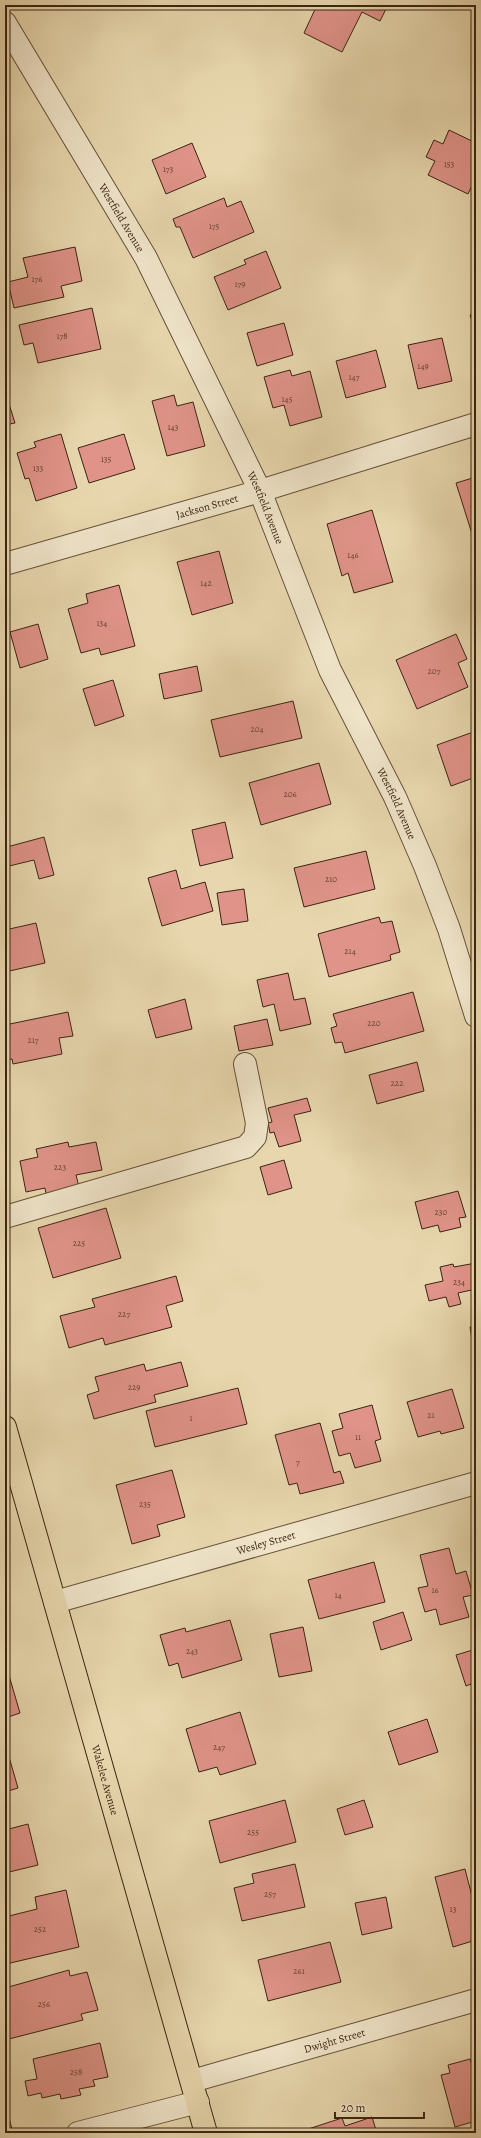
<svg xmlns="http://www.w3.org/2000/svg" width="481" height="2138" viewBox="0 0 481 2138" font-family="Alegreya,serif">
<style>
.building{fill:#e09389;stroke:#3b2413}
.lines{fill:none;stroke-linecap:round;stroke-linejoin:round}
.minor-casing{stroke:#66513a;stroke-width:24}
.major-casing{stroke:#3b2413;stroke-width:24}
.minor{stroke:#f0e5ca;stroke-width:22}
.major{stroke:#e8d7ae;stroke-width:22}
.labels{text-anchor:middle;dominant-baseline:central;stroke-width:3.5;stroke-linejoin:round;paint-order:stroke}
.number-label{font-size:9px;fill:#644030}
.street-label{font-size:11px;fill:#3b2413;stroke:#f0e5ca}
</style>
<rect width="100%" height="100%" fill="#e8d7ae"/>
<filter id="stains"><feTurbulence type="fractalNoise" baseFrequency=".005" numOctaves="4"/><feColorMatrix values="0 0 0 0 .2 0 0 0 0 .09 0 0 0 0 .02 0 0 0 .5 -.17"/></filter>
<radialGradient id="worn" r=".72"><stop offset=".6" stop-color="#630" stop-opacity="0"/><stop offset="1" stop-color="#630" stop-opacity=".3"/></radialGradient>
<!-- building -->
<g class="building">
<path d="M317,5h71l-8,16 -18,-9 -20,40 -38,-19z"/>
<path d="M449,130l27,13v34l-8,17 -40,-19 7,-14 -9,-4 8,-17 9,4z"/>
<path d="M192,143l14,34 -40,17 -14,-34z"/>
<path d="M224,198l3,9 14,-6 13,31 -61,26 -13,-31h-4l-3,-8z"/>
<path d="M75,247l7,34 -21,5 3,11 -50,11 -6,-26 20,-5 -5,-19z"/>
<path d="M266,251l15,37 -53,22 -14,-33 32,-13 -2,-4z"/>
<path d="M92,308l9,41 -63,14 -5,-20 -9,2 -5,-20z"/>
<path d="M476,314v18l-6,-17z"/>
<path d="M284,323l9,32 -36,11 -10,-33z"/>
<path d="M442,338l10,43 -34,8 -10,-44z"/>
<path d="M376,350l10,37 -40,11 -10,-37z"/>
<path d="M290,370l2,6 18,-5 12,46 -32,9 -6,-21 -11,3 -9,-31z"/>
<path d="M5,391l10,32 -10,2z"/>
<path d="M174,395l3,11 16,-4 12,44 -38,10 -15,-55z"/>
<path d="M61,434l16,54 -41,13 -7,-23 -4,1 -8,-26 19,-6 -2,-5z"/>
<path d="M124,434l11,35 -46,14 -11,-35z"/>
<path d="M476,477v59l-3,1 -17,-54z"/>
<path d="M372,510l21,72 -39,11 -6,-20 -6,3 -15,-52z"/>
<path d="M219,551l14,52 -41,12 -15,-53z"/>
<path d="M119,585l16,61 -34,9 -2,-7 -18,5 -13,-44 20,-6 -2,-9z"/>
<path d="M38,624l10,35 -28,9 -10,-36z"/>
<path d="M456,634l11,25 -9,4 10,24 -51,22 -21,-49z"/>
<path d="M197,666l5,25 -38,8 -5,-25z"/>
<path d="M113,680l11,36 -29,10 -12,-37z"/>
<path d="M293,701l9,37 -82,19 -9,-37z"/>
<path d="M476,731v46l-25,9 -14,-41z"/>
<path d="M319,763l12,41 -70,21 -12,-42z"/>
<path d="M225,822l8,36 -33,8 -8,-36z"/>
<path d="M44,837l10,38 -15,4 -5,-19 -29,7v-29l2,9z"/>
<path d="M366,851l9,38 -71,18 -10,-39z"/>
<path d="M176,870l5,19 24,-7 8,29 -51,15 -14,-48z"/>
<path d="M244,889l4,32 -26,4 -5,-32z"/>
<path d="M379,917l2,6 11,-2 8,31 -10,3 1,5 -62,17 -11,-43z"/>
<path d="M36,923l9,40 -40,9v-42z"/>
<path d="M288,973l6,27 11,-2 6,26 -31,7 -6,-27 -11,3 -6,-27z"/>
<path d="M413,992l11,39 -79,22 -3,-11 -7,1 -4,-15 6,-2 -4,-12z"/>
<path d="M185,999l7,30 -36,9 -8,-28z"/>
<path d="M68,1012l5,24 -14,2 3,16 -49,10 -1,-5 -7,1v-23l3,-1 -3,-11z"/>
<path d="M267,1019l6,26 -34,6 -5,-25z"/>
<path d="M417,1062l7,29 -47,13 -8,-29z"/>
<path d="M307,1098l4,13 -17,4 7,26 -22,6 -5,-15 -4,1 -2,-10 4,-1 -4,-14z"/>
<path d="M68,1142l1,5 27,-5 6,28 -26,5 3,12 -33,7 -1,-6 -19,4 -6,-31 18,-4 -2,-8z"/>
<path d="M284,1160l8,28 -24,7 -8,-28z"/>
<path d="M458,1191l8,26 -7,1 2,9 -21,5 -2,-7 -16,4 -7,-27z"/>
<path d="M106,1208l15,50 -68,20 -15,-50z"/>
<path d="M476,1263v26l-18,4 3,11 -12,3 -3,-10 -17,4 -4,-16 18,-4 -3,-14 13,-3 1,3z"/>
<path d="M176,1276l7,25 -17,5 6,21 -67,18 -2,-7 -34,10 -9,-32 35,-9 -3,-8z"/>
<path d="M476,1325v20l-3,1 -3,-19z"/>
<path d="M181,1362l7,24 -34,9 2,7 -62,17 -7,-24 12,-4 -4,-14 49,-13 2,7z"/>
<path d="M238,1388l9,36 -92,23 -9,-36z"/>
<path d="M452,1389l12,39 -23,6 -1,-3 -22,6 -11,-35z"/>
<path d="M372,1405l9,34 -6,2 6,20 -26,7 -5,-15 -11,3 -7,-25 11,-3 -4,-14z"/>
<path d="M320,1423l14,50 6,-2 4,12 -44,11 -3,-11 -8,2 -14,-50z"/>
<path d="M172,1470l13,47 -28,8 3,11 -28,8 -16,-59z"/>
<path d="M449,1548l7,26 10,-3 7,24 -10,2 6,20 -29,8 -4,-16 -11,3 -7,-24 10,-2 -8,-31z"/>
<path d="M374,1562l11,40 -66,17 -11,-39z"/>
<path d="M403,1612l9,28 -31,10 -8,-28z"/>
<path d="M230,1620l12,40 -60,18 -4,-15 -9,3 -9,-31 25,-7 1,4z"/>
<path d="M303,1627l9,44 -33,6 -9,-43z"/>
<path d="M476,1649v33l-10,4 -10,-31z"/>
<path d="M8,1672l12,41 -15,5v-45z"/>
<path d="M240,1712l16,52 -36,11 -3,-8 -18,5 -13,-43z"/>
<path d="M427,1719l11,33 -39,13 -11,-33z"/>
<path d="M5,1750h2l11,38 -13,4z"/>
<path d="M285,1800l11,42 -76,21 -11,-42z"/>
<path d="M364,1800l9,27 -28,8 -8,-26z"/>
<path d="M28,1824l10,41 -33,8v-43z"/>
<path d="M295,1864l10,43 -63,14 -8,-33 20,-5 -2,-9z"/>
<path d="M465,1869l11,43v28l-23,7 -18,-70z"/>
<path d="M66,1890l13,57 -73,17 -1,-24h4l-4,-23 32,-8 -2,-12z"/>
<path d="M386,1897l6,31 -30,7 -7,-32z"/>
<path d="M330,1942l11,40 -73,19 -10,-41z"/>
<path d="M69,1970l1,6 17,-4 11,38 -17,4 2,6 -78,20v-52z"/>
<path d="M100,2043l8,34 -15,3 2,6 -16,3 2,6 -20,4 -1,-5 -18,4 -1,-5 -13,3 -3,-15 12,-2 -4,-20z"/>
<path d="M470,2059l3,8 3,-1v55l-21,6 -14,-52 9,-2 -2,-8z"/>
<path d="M5,2103l8,30h-8z"/>
<path d="M372,2117l5,16 -78,-1 43,-14 3,8z"/>
</g>
<g class="lines">
<defs>
<g id="minor">
<path id="s1" d="M5,23l141,235 114,233 70,179 65,127 30,69 24,63 27,87"/>
<path id="s2" d="M5,564l255,-73 216,-67"/>
<path d="M5,1217l241,-70 9,-10 2,-14 -12,-59"/>
<path id="s3" d="M55,1602l421,-119"/>
<path id="s4" d="M192,2081l284,-81"/>
<path d="M78,2133l120,-31"/>
</g>
<g id="major">
<path id="s5" d="M5,1427l201,706"/>
</g>
</defs>
<!-- minor casing -->
<use href="#minor" class="minor-casing"/>
<!-- major casing -->
<use href="#major" class="major-casing"/>
<!-- minor -->
<use href="#minor" class="minor"/>
<!-- major -->
<use href="#major" class="major"/>
</g>
<g class="labels">
<!-- number labels -->
<g class="number-label">
<text x="449" y="164">153</text>
<text x="168" y="169">173</text>
<text x="214" y="226">175</text>
<text x="37" y="279">176</text>
<text x="240" y="284">179</text>
<text x="62" y="336">178</text>
<text x="423" y="366">149</text>
<text x="354" y="377">147</text>
<text x="287" y="399">145</text>
<text x="173" y="427">143</text>
<text x="106" y="459">135</text>
<text x="38" y="468">133</text>
<text x="353" y="555">146</text>
<text x="206" y="583">142</text>
<text x="102" y="623">134</text>
<text x="434" y="671">207</text>
<text x="257" y="729">204</text>
<text x="290" y="794">206</text>
<text x="331" y="879">210</text>
<text x="350" y="951">214</text>
<text x="374" y="1023">220</text>
<text x="33" y="1040">217</text>
<text x="397" y="1083">222</text>
<text x="60" y="1167">223</text>
<text x="441" y="1212">230</text>
<text x="79" y="1243">225</text>
<text x="459" y="1282">234</text>
<text x="124" y="1314">227</text>
<text x="134" y="1387">229</text>
<text x="431" y="1415">21</text>
<text x="191" y="1418">1</text>
<text x="358" y="1437">11</text>
<text x="298" y="1462">7</text>
<text x="145" y="1504">235</text>
<text x="435" y="1590">16</text>
<text x="338" y="1595">14</text>
<text x="192" y="1651">243</text>
<text x="219" y="1747">247</text>
<text x="253" y="1832">255</text>
<text x="270" y="1894">257</text>
<text x="453" y="1909">13</text>
<text x="40" y="1929">252</text>
<text x="299" y="1971">261</text>
<text x="44" y="2004">256</text>
<text x="76" y="2072">258</text>
</g>
<!-- street labels -->
<g class="street-label">
<text stroke="none"><textPath href="#s1" startOffset="227">Westfield Avenue</textPath></text>
<text stroke="none"><textPath href="#s2" startOffset="210">Jackson Street</textPath></text>
<text stroke="none"><textPath href="#s1" startOffset="551">Westfield Avenue</textPath></text>
<text stroke="none"><textPath href="#s1" startOffset="875">Westfield Avenue</textPath></text>
<text stroke="none"><textPath href="#s3" startOffset="219">Wesley Street</textPath></text>
<text stroke="none"><textPath href="#s5" startOffset="367">Wakelee Avenue</textPath></text>
<text stroke="none"><textPath href="#s4" startOffset="148">Dwight Street</textPath></text>
</g>
</g>
<!-- margin -->
<rect width="481" height="2138" fill="none" stroke="#e8d7ae" stroke-width="20"/>
<rect x="6" y="6" width="469" height="2126" fill="none" stroke="#3b2413" stroke-width="2"/>
<rect x="10" y="10" width="461" height="2118" fill="none" stroke="#3b2413"/>
<!-- scale -->
<path d="M335 2112v6h89v-6" fill="none" stroke="#3b2413" stroke-width="2"/>
<text x="341" y="2112" font-size="12" fill="#3b2413" stroke="#f0e5ca" stroke-width="3" paint-order="stroke">20 m</text>
<rect width="100%" height="100%" filter="url(#stains)"/>
<rect width="100%" height="100%" fill="url(#worn)"/>
</svg>
